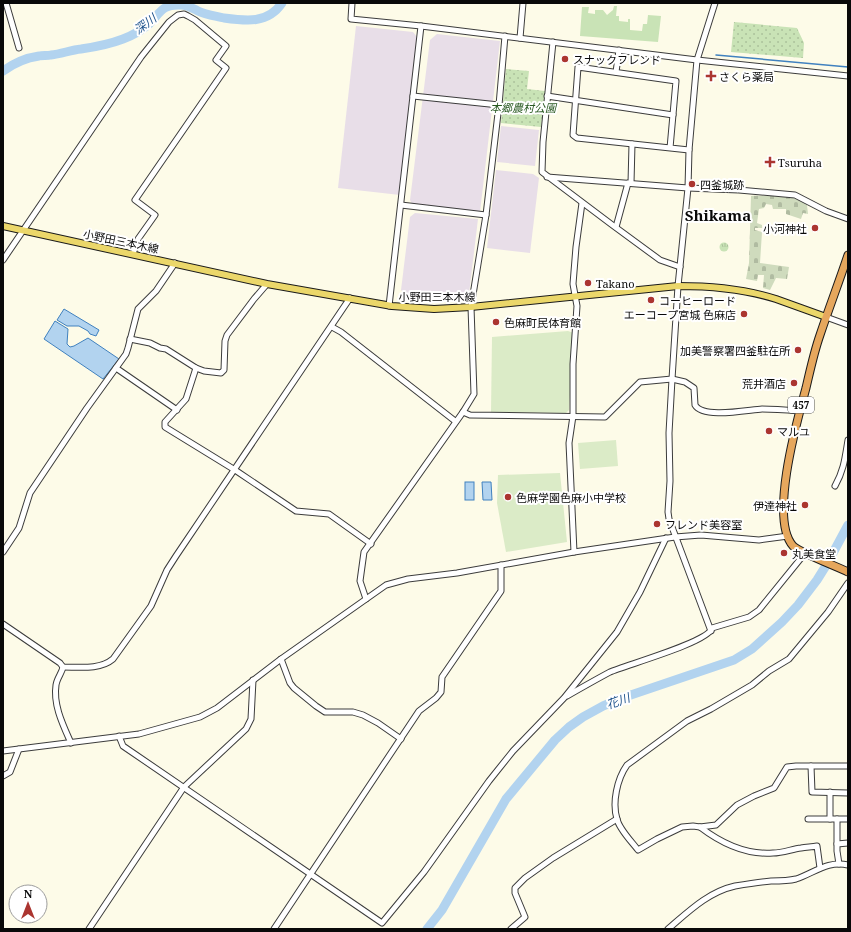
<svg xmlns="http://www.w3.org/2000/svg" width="851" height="932" viewBox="0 0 851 932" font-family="'Noto Serif','Noto Sans JP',serif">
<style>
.industrial{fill:#e8dee8}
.grass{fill:url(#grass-tufts)}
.cemetery{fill:url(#cemetery-stones)}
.park{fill:url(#park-dots)}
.garden{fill:#c9e3b6}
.pitch{fill:#dbebc7}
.water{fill:#b2d3ef;stroke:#4081bf}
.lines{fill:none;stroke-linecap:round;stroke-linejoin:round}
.stream{stroke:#4081bf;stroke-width:1.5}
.river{stroke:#b2d3ef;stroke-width:9}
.minor-casing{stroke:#3c3c3c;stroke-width:7}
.major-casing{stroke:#1a1a1a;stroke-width:8}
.highway-casing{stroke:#1a1a1a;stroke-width:9}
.minor{stroke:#fff;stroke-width:5}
.major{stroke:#ebd76a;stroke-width:6}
.highway{stroke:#e6a75d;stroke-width:7}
.poi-dot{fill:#ab3530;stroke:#fff;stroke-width:1.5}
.labels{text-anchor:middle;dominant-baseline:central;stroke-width:4;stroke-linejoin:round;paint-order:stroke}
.shield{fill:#fff;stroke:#535353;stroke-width:1}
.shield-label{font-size:10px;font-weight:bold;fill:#090909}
.poi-label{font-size:11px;fill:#090909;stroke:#fff;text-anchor:start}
.park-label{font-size:11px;font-style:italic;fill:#285921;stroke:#fff}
.street-label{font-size:11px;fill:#090909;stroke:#fff}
.water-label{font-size:12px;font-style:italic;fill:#20548d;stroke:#fff}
.district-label{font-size:15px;font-weight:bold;fill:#090909;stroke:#fff}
</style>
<defs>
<pattern id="grass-tufts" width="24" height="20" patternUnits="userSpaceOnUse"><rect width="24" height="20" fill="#c9e3b6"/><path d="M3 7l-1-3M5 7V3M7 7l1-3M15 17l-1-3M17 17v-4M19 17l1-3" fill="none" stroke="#abc19b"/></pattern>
<pattern id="cemetery-stones" width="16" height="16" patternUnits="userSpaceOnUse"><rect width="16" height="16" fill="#cfdbbd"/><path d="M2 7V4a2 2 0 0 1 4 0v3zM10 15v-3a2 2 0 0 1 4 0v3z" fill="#b0bba1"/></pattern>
<pattern id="park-dots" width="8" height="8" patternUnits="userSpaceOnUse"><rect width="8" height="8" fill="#c9e3b6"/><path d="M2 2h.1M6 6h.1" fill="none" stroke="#abc19b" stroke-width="1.8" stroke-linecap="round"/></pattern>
</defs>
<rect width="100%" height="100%" fill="#fdfbe8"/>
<!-- industrial -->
<g class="industrial">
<path d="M356,26l57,6 4,5 -17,158 -62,-7z"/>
<path d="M437,34l63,7 -20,171 -68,-8 -2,-4 20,-160z"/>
<path d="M501,126l38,4 -4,36 -38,-4z"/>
<path d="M496,170l37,4 6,4 -9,75 -43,-5z"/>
<path d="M415,213l63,6 -10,83 -59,-4 -8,-8 9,-73z"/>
</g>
<!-- grass -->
<circle class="grass" cx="724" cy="247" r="4.5"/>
<!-- cemetery -->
<path class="cemetery" d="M751,196c16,0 44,-2 56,9l1,9 -5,-1 -2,6 -15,-5v-5h-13l-1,-4 -6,-1 -2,4 -5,1 -2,14 5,2v3h-7v2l7,2 -2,31 29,4 -2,12 -11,-1 -6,12 -7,-2 1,-13h-6l-1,6 -11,-2 3,-16z"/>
<!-- park -->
<g class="park">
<path d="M734,22l63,6 7,15 -1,15 -72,-6z"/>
<path d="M506,69l23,2 -2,18 18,2 -4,36 -40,-4z"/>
</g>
<!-- garden -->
<path class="garden" d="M614,6h3l-1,10h3v5l9,1v-3h2v11l12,1 1,-7h4l1,-9 13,1 -3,26 -78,-6 2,-29h7l-1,6 7,1v-4h8l4,5 6,-5z"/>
<!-- pitch -->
<g class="pitch">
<path d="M568,331l6,2 -5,77 -3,3 -75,-1 1,-75z"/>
<path d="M616,440l2,26 -38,3 -2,-26z"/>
<path d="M560,473l7,69 -61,10 -9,-49 1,-28z"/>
</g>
<!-- water -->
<g class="water">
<path d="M64,309l35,21 -3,6 -6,-2 -2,-3 -9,-5h-12l-10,-6z"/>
<path d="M55,321l13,8 -1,15 3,3 4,-1 14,-8 31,21 -16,20 -59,-40z"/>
<rect x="465" y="482" width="9" height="18"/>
<path d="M482,482h9l1,18h-9z"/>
</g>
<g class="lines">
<!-- stream -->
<path class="stream" d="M716,55l132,12"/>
<!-- river -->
<g class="river">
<path d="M3,71c11,-8 22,-13 36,-15 4,-1 8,0 12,-1 10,-1 20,-5 30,-6 14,-2 29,-5 42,-10 8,-3 19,-9 26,-15 12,-12 13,-20 32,-19 6,0 11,3 17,6 8,4 18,5 26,7 22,3 44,6 58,-15"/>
<path d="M427,929l15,-19 64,-111 49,-59 14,-13 14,-10 20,-11 19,-8 112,-38 18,-11 30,-27 16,-17 19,-25 10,-16 21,-39"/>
</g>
<defs>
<g id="minor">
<path d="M6,3l13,45"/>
<path d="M352,3l-1,16 70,7 276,34 151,16"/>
<path d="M520,38l3,-35"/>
<path d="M553,42l-10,100 -1,30 69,52 49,36 20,7"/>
<path d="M616,72l3,-22"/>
<path d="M413,96l86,9"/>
<path d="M547,96l126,19"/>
<path d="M670,148l6,-67 -98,-14 -5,68 4,3 112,12"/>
<path d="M547,177l141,11 51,2 56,5 31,16 22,8"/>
<path d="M631,183l1,-39"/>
<path d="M401,205l85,10"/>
<path d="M616,227l12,-44"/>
<path d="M3,260l138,-203 28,-35 9,-7 6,-1 4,2 7,4 31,26 -10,14 10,8 -91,132 20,15 -17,24 -5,15"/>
<path d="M389,306l32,-280"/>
<path d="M826,317l22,8"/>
<path d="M332,327l9,5 114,89"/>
<path d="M130,339l20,4 10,5 6,1 30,19 8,3 17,2 3,-3 1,-29 2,-6 27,-36 13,-15"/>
<path d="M116,368l61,42"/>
<path d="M196,368l-10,31 -21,23v5l70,43 61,41 33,3 42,30"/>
<path d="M463,412l7,3 135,2 35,-35 32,-3 13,3 9,6 1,17c8,14 52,5 67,4 13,0 25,1 37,2"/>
<path d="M835,486c9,-16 10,-28 13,-46"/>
<path d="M3,552l16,-24 11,-35 57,-85 39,-54 2,-6 10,-39 18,-18 19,-28"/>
<path d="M574,552l-5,-109 4,-27v-52l4,-58 -4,-22 3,-37 6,-44"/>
<path d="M848,583l-20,29 -39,47 -20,12 -17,14 -41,24 -24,12 -60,44c-10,14 -15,38 -10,54 2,10 15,23 21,31l19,-11 25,-12 11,-1 7,1 16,-2 21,-20 17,-9 20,-8 13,-21 9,-1h52"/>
<path d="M366,599l-6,-18 4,-29 99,-140 11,-18 -3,-87 15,-92 13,-110 6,-69"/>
<path d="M3,624l57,39 3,4c16,0 37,3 50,-8l38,-53 16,-36 9,-14 174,-258"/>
<path d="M711,631l-42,-112 -1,-7 2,-31 -1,-48 3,-54 6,-93 10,-98 1,-38 8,-90 18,-57"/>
<path d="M281,659l9,24 4,5 22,18 9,6h28l10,3 15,8 23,16"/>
<path d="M63,667c-1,6 -6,11 -7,18 -3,20 7,40 15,58"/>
<path d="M567,696c14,-8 28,-16 43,-24 16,-7 99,-30 102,-44l37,-11 10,-7 47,-58"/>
<path d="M119,736l4,10 259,177 42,-51 65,-91 24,-30 51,-53 53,-66 23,-40 26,-54"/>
<path d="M3,751l136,-17 61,-17 17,-9 64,-49 105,-74 22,-6 49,-6 117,-21 101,-15 26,-2 58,5 29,-4"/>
<path d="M811,766l1,26 36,1"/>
<path d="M3,776l7,-4 9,-23"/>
<path d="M830,792v27"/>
<path d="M808,819h40"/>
<path d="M837,819v32l2,13"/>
<path d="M700,827c21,16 47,28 73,26 10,0 19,-4 28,-5 5,-1 10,-1 16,-2l3,22"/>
<path d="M837,844l11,-1"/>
<path d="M89,929l95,-142 62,-58 5,-10 2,-39"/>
<path d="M274,929l145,-218 17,-13 5,-6 1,-15 59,-86v-26"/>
<path d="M511,929l14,-12 -10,-24v-5l10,-10 28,-20 64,-39"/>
<path d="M668,929c20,-17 40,-37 67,-43 12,-2 24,-4 36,-5 9,0 17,0 25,-2 18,-6 32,-19 52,-14"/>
</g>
<path id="major" d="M3,226l264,58 125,22 42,3 37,-2 207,-21c32,0 67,3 98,13 17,6 33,12 50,18"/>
<path id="highway" d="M848,255c-9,27 -19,53 -28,80 -6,17 -10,36 -14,53 -9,33 -37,131 -13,158 6,6 45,21 55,26"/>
</defs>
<!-- minor casing -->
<use href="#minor" class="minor-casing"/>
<!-- major casing -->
<use href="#major" class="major-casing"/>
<!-- highway casing -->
<use href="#highway" class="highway-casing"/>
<!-- minor -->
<use href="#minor" class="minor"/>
<!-- major -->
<use href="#major" class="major"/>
<!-- highway -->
<use href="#highway" class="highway"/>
</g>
<!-- markers -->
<g class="poi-dot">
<circle cx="565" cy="59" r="4"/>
<path d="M709 70h4v4h4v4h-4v4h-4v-4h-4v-4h4z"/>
<path d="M768 156h4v4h4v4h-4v4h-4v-4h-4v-4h4z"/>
<circle cx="692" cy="184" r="4"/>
<circle cx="815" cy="228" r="4"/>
<circle cx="588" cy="283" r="4"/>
<circle cx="651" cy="300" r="4"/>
<circle cx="744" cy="314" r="4"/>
<circle cx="496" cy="322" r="4"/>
<circle cx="798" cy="350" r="4"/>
<circle cx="794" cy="383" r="4"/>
<circle cx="769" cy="431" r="4"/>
<circle cx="508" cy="497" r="4"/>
<circle cx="805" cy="505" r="4"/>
<circle cx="657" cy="524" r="4"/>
<circle cx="784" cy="553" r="4"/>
</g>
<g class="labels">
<!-- shield labels -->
<rect class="shield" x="788" y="397" width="26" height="16" rx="3"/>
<g class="shield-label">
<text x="801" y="405">457</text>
</g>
<!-- poi labels -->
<g class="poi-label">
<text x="573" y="59">スナックフレンド</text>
<text x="719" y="76">さくら薬局</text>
<text x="778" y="162">Tsuruha</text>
<text x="700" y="184">四釜城跡</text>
<text x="807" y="228" text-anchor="end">小河神社</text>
<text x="596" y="283">Takano</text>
<text x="659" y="300">コーヒーロード</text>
<text x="736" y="314" text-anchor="end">エーコープ宮城 色麻店</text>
<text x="504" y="322">色麻町民体育館</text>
<text x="790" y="350" text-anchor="end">加美警察署四釜駐在所</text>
<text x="786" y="383" text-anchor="end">荒井酒店</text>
<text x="777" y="431">マルユ</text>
<text x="516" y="497">色麻学園色麻小中学校</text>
<text x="797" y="505" text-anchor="end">伊達神社</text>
<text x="665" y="524">フレンド美容室</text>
<text x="792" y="553">丸美食堂</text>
</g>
<!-- park labels -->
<g class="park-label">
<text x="523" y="107">本郷農村公園</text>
</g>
<!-- street labels -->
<g class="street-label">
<text transform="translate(121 241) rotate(12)">小野田三本木線</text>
<text x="437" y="296">小野田三本木線</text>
</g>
<!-- water labels -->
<g class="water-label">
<text transform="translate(145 24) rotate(-37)">深川</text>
<text transform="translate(618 701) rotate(-20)">花川</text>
</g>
<!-- district labels -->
<g class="district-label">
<text x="718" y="215">Shikama</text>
</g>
</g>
<!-- border -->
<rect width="851" height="932" fill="none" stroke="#090909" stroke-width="8"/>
<!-- north arrow -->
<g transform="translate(28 904)"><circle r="19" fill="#ffffff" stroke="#9d9d9d"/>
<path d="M0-3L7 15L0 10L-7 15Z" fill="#ab3530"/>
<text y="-6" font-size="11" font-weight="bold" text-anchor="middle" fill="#090909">N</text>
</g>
</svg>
